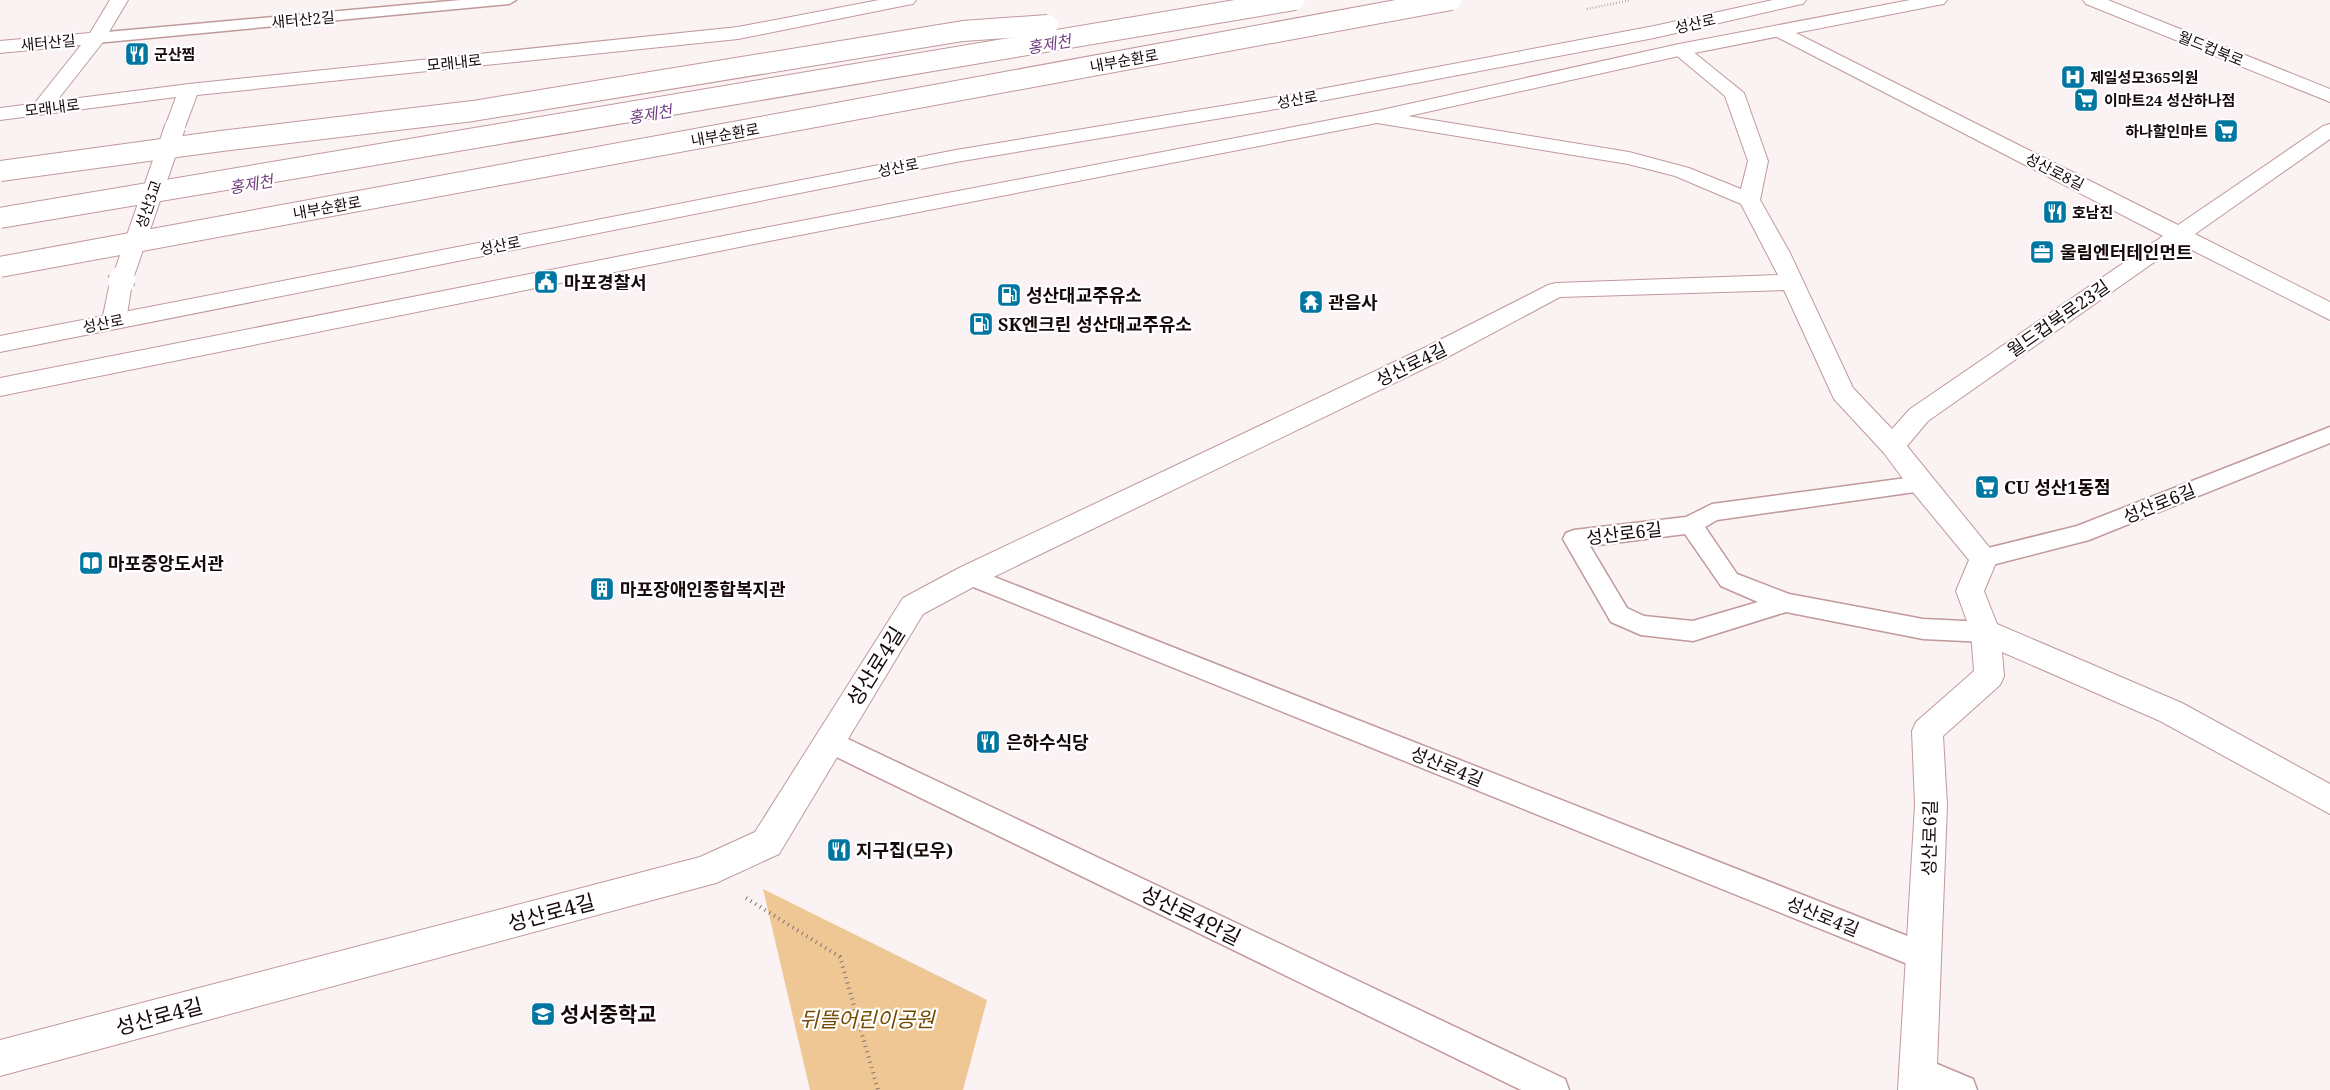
<svg xmlns="http://www.w3.org/2000/svg" width="2330" height="1090" viewBox="0 0 2330 1090" font-family="'Noto Serif','Noto Sans KR',serif">
<style>
.green{fill:#eec795}
.pier{fill:#fbf2f3}
.lines{fill:none;stroke-linecap:round;stroke-linejoin:round}
.lane-casing{stroke:#c1999b;stroke-width:3}
.street-casing{stroke:#c1999b;stroke-width:2}
.secondary-casing{stroke:#c1999b;stroke-width:2}
.primary-casing{stroke:#c1999b;stroke-width:2}
.path-far1{stroke:#807475;stroke-width:2.5;stroke-dasharray:0.5 2.5;stroke-linecap:butt}
.path{stroke:#807475;stroke-width:4;stroke-dasharray:1 4.5;stroke-linecap:butt}
.lane{fill:#fff;fill-rule:evenodd}
.street{fill:#fff;fill-rule:evenodd}
.secondary{fill:#fff;fill-rule:evenodd}
.primary{fill:#fff;fill-rule:evenodd}
.secondary-bridge-far1-casing{stroke:#c1999b;stroke-width:22;stroke-linecap:butt}
.secondary-bridge-casing{stroke:#c1999b;stroke-width:28;stroke-linecap:butt}
.highway-bridge-casing{stroke:#c1999b;stroke-width:22;stroke-linecap:butt}
.secondary-bridge-far1{stroke:#fff;stroke-width:20}
.secondary-bridge{stroke:#fff;stroke-width:26}
.highway-bridge{stroke:#fff;stroke-width:20}
.labels{text-anchor:middle;dominant-baseline:central;stroke-width:4.5;stroke-linejoin:round;paint-order:stroke}
.far-street-label{font-size:15px;fill:#17090a;stroke:#fff}
.far-poi-label{font-size:15px;font-weight:bold;fill:#17090a;stroke:#fff;text-anchor:start}
.far-water-label{font-size:16px;font-style:italic;fill:#723e81;stroke:#fff}
.poi-label{font-size:18px;font-weight:bold;fill:#17090a;stroke:#fff;text-anchor:start}
.street-label{font-size:18px;fill:#17090a;stroke:#fff}
.near-street-label{font-size:21px;fill:#17090a;stroke:#fff}
.near-poi-label{font-size:21px;font-weight:bold;fill:#17090a;stroke:#fff;text-anchor:start}
.near-park-label{font-size:21px;font-style:italic;fill:#734a00;stroke:#fff}
</style>
<rect width="100%" height="100%" fill="#fbf2f3"/>
<!-- green -->
<path class="green" d="M763,889l224,111 -24,90h-153z"/>
<!-- pier -->
<path class="pier" d="M1159,0h375l-2,2 -1532,272v-66l472,-82 1,-8z"/>
<g class="lines">
<defs>
<g id="lane">
<path d="M461,0h55l-7,4 -413,39 -8,-5 8,-5z"/>
<path d="M2330,427v16l-241,97 -105,27 -8,-3 -3,-6 3,-6 8,-3 93,-23z"/>
<path d="M1921,476l8,2 3,6 -3,6 -212,30 -12,7 32,47 52,20 134,25 63,3 8,3 4,7 -4,7 -8,3 -63,-3 -137,-27 -93,29 -52,-6 -30,-13 -48,-83 3,-6 8,-3 112,-13 26,-13zM1685,534l36,52 37,16 -65,19 -49,-5 -17,-8 -37,-62z"/>
<path d="M969,567l956,376 10,4 4,10 -4,10 -10,4 -964,-389 -3,-6 3,-6z"/>
<path d="M829,730l736,349 4,11h-48l-701,-341 -4,-8 4,-8z"/>
<path d="M1918,1056l55,23 4,11h-50l-20,-8 -4,-11 4,-11z"/>
</g>
<g id="street">
<path d="M110,0h18l-25,42 -55,70h-14l-3,-4 3,-4 47,-59 -81,8v-12l90,-8z"/>
<path d="M1780,25l398,200 145,-99 7,-2v15l-135,95 135,68v18l-150,-76 -252,177 -21,25 91,112 -14,33 13,33 185,79 148,81v30l-170,-93 -158,-69 2,24 -4,9 -57,51 4,69 -11,285h-38l17,-285 -3,-74 4,-9 58,-51 -3,-39 -15,-41 13,-31 -57,-69 -28,-38 -50,-54 -50,-109 -224,7 -116,62 -465,225 -56,30 -144,240 -63,29 -716,193v-36l700,-183 55,-25 148,-234 56,-30 467,-221 122,-62 8,-2 222,-8 -37,-71 -66,-28 -47,-12 -251,-41 -7,-2 -3,-4 3,-4 7,-2 252,41 60,16 52,21 7,-28 -23,-65 -55,-46 2,-4h14l58,47 24,68 -8,39 30,53 63,135 39,41 18,-20 253,-173 -390,-201 -2,-4 2,-4z"/>
</g>
<g id="secondary">
<path d="M879,0h37l-3,4 -6,1 -169,34 -541,56 -12,32 -3,4 -7,2 -7,-2 -3,-4 11,-30 -176,23v-12l189,-24 549,-57z"/>
<path d="M2083,0h25l222,89v13l-244,-98z"/>
<path d="M121,275l8,2 3,5 -6,39 -4,6 -8,2 -8,-2 -4,-6 8,-39 3,-5z"/>
</g>
<g id="primary">
<path d="M1773,0h33l-3,4 -6,1 -143,33 -360,68 -338,56 -956,190v-16l956,-186 338,-56 360,-68z"/>
<path d="M1910,0h37l-3,4 -6,1 -259,51 -302,67 -613,119 -764,154v-18l764,-150 613,-117 302,-67z"/>
</g>
</defs>
<!-- lane casing -->
<use href="#lane" class="lane-casing"/>
<!-- street casing -->
<use href="#street" class="street-casing"/>
<!-- secondary casing -->
<use href="#secondary" class="secondary-casing"/>
<!-- primary casing -->
<use href="#primary" class="primary-casing"/>
<!-- path-far1 -->
<path class="path-far1" d="M1587,9l44,-9"/>
<!-- path -->
<path class="path" d="M746,898l94,59 38,133"/>
<!-- lane -->
<use href="#lane" class="lane"/>
<!-- street -->
<use href="#street" class="street"/>
<!-- secondary -->
<use href="#secondary" class="secondary"/>
<!-- primary -->
<use href="#primary" class="primary"/>
<defs>
<path id="secondary-bridge-far1" d="M122,280l53,-153"/>
<path id="secondary-bridge" d="M121,282l1,-3"/>
<g id="highway-bridge">
<path d="M0,171l221,-30 252,-30 490,-80 85,-6"/>
<path d="M0,218l1295,-218"/>
<path d="M0,267l1451,-267"/>
</g>
</defs>
<!-- secondary-bridge-far1 casing -->
<use href="#secondary-bridge-far1" class="secondary-bridge-far1-casing"/>
<!-- secondary-bridge casing -->
<use href="#secondary-bridge" class="secondary-bridge-casing"/>
<!-- highway-bridge casing -->
<use href="#highway-bridge" class="highway-bridge-casing"/>
<!-- secondary-bridge-far1 -->
<use href="#secondary-bridge-far1" class="secondary-bridge-far1"/>
<!-- secondary-bridge -->
<use href="#secondary-bridge" class="secondary-bridge"/>
<!-- highway-bridge -->
<use href="#highway-bridge" class="highway-bridge"/>
</g>
<!-- icons -->
<defs>
<symbol id="restaurant-square" viewBox="-11 -11 22 22"><rect x="-9" y="-9" width="18" height="18" rx="4" fill="#0077a0" stroke="#fff"/><path d="M-5-6h1v4h1v-4h1v4h1v-4h1v5L-1.5 .5V6h-2V.5L-5-1ZM5-6V6H3V1.5H1.5Q1.5-4 5-6Z" fill="#fff"/></symbol>
<symbol id="hospital-square" viewBox="-11 -11 22 22"><rect x="-9" y="-9" width="18" height="18" rx="4" fill="#0077a0" stroke="#fff"/><path d="M-5-5h3v3.5h4V-5h3V5h-3V1.5h-4V5h-3Z" fill="#fff"/></symbol>
<symbol id="supermarket-square" viewBox="-11 -11 22 22"><rect x="-9" y="-9" width="18" height="18" rx="4" fill="#0077a0" stroke="#fff"/><path d="M-6-5.5h2.5l.6 2H6L4.5 2H-2.5L-4.4-4H-6ZM-1.5 3.2a1.3 1.3 0 1 0 .1 0ZM3 3.2a1.3 1.3 0 1 0 .1 0Z" fill="#fff"/></symbol>
<symbol id="office-square" viewBox="-11 -11 22 22"><rect x="-9" y="-9" width="18" height="18" rx="4" fill="#0077a0" stroke="#fff"/><path d="M-6-3h4V-5.5h4V-3h4V5H-6ZM-1-4.5V-3h2v-1.5ZM-6 0V1H6V0Z" fill="#fff"/></symbol>
<symbol id="civic-square" viewBox="-11 -11 22 22"><rect x="-9" y="-9" width="18" height="18" rx="4" fill="#0077a0" stroke="#fff"/><path d="M-.6-6.5H3V-4.5H.6V-3L4-1V1h2V6H-6V1h2V-1L-.6-3ZM-1.2 2.5V6h2.4V2.5Z" fill="#fff"/></symbol>
<symbol id="fuel-square" viewBox="-11 -11 22 22"><rect x="-9" y="-9" width="18" height="18" rx="4" fill="#0077a0" stroke="#fff"/><path d="M-5.5-6h7V0h2V4h1.3V-2.5L3-4.5l.8-.8L6-3V5H2.5V1h-1V6h-7ZM-4.2-4.7v3.2H.2V-4.7Z" fill="#fff"/></symbol>
<symbol id="temple-square" viewBox="-11 -11 22 22"><rect x="-9" y="-9" width="18" height="18" rx="4" fill="#0077a0" stroke="#fff"/><path d="M0-6L5-2H3V0L6.5 2.5H4V6H1.5V3h-3V6H-4V2.5H-6.5L-3 0V-2H-5Z" fill="#fff"/></symbol>
<symbol id="library-square" viewBox="-11 -11 22 22"><rect x="-9" y="-9" width="18" height="18" rx="4" fill="#0077a0" stroke="#fff"/><path d="M-6-4Q-3-5.5-.7-3.5V5Q-3 3-6 4ZM6-4Q3-5.5 .7-3.5V5Q3 3 6 4Z" fill="#fff"/></symbol>
<symbol id="building-square" viewBox="-11 -11 22 22"><rect x="-9" y="-9" width="18" height="18" rx="4" fill="#0077a0" stroke="#fff"/><path d="M-4-6H4V6H1V3H-1V6H-4ZM-2.5-4.3h1.7v1.8h-1.7ZM.8-4.3h1.7v1.8H.8ZM-2.5-1h1.7V.8h-1.7ZM.8-1h1.7V.8H.8Z" fill="#fff"/></symbol>
<symbol id="school-square" viewBox="-11 -11 22 22"><rect x="-9" y="-9" width="18" height="18" rx="4" fill="#0077a0" stroke="#fff"/><path d="M0-5L7-2L0 1L-7-2ZM-4 1L0 2.5L4 1V4Q0 6-4 4Z" fill="#fff"/></symbol>
</defs>
<g fill-rule="evenodd">
<use href="#restaurant-square" x="123" y="40" width="28" height="28"/>
<use href="#hospital-square" x="2059" y="63" width="28" height="28"/>
<use href="#supermarket-square" x="2072" y="86" width="28" height="28"/>
<use href="#supermarket-square" x="2212" y="117" width="28" height="28"/>
<use href="#restaurant-square" x="2041" y="198" width="28" height="28"/>
<use href="#office-square" x="2028" y="238" width="28" height="28"/>
<use href="#civic-square" x="532" y="268" width="28" height="28"/>
<use href="#fuel-square" x="995" y="281" width="28" height="28"/>
<use href="#temple-square" x="1297" y="288" width="28" height="28"/>
<use href="#fuel-square" x="967" y="310" width="28" height="28"/>
<use href="#supermarket-square" x="1973" y="473" width="28" height="28"/>
<use href="#library-square" x="77" y="549" width="28" height="28"/>
<use href="#building-square" x="588" y="575" width="28" height="28"/>
<use href="#restaurant-square" x="974" y="728" width="28" height="28"/>
<use href="#restaurant-square" x="825" y="836" width="28" height="28"/>
<use href="#school-square" x="529" y="1000" width="28" height="28"/>
</g>
<g class="labels">
<!-- far-street labels -->
<g class="far-street-label">
<text transform="translate(303 19) rotate(-5)">새터산2길</text>
<text transform="translate(1695 23) rotate(-13)">성산로</text>
<text transform="translate(48 42) rotate(-5)">새터산길</text>
<text transform="translate(2211 48) rotate(22)">월드컵북로</text>
<text transform="translate(1124 60) rotate(-10)">내부순환로</text>
<text transform="translate(454 62) rotate(-6)">모래내로</text>
<text transform="translate(1297 99) rotate(-10)">성산로</text>
<text transform="translate(52 107) rotate(-7)">모래내로</text>
<text transform="translate(725 134) rotate(-10)">내부순환로</text>
<text transform="translate(898 167) rotate(-11)">성산로</text>
<text transform="translate(2055 171) rotate(27)">성산로8길</text>
<text transform="translate(148 204) rotate(-71)">성산3교</text>
<text transform="translate(327 207) rotate(-10)">내부순환로</text>
<text transform="translate(500 245) rotate(-11)">성산로</text>
<text transform="translate(103 323) rotate(-11)">성산로</text>
</g>
<!-- far-poi labels -->
<g class="far-poi-label">
<text x="154" y="54">군산찜</text>
<text x="2090" y="77">제일성모365의원</text>
<text x="2104" y="100">이마트24 성산하나점</text>
<text x="2208" y="131" text-anchor="end">하나할인마트</text>
<text x="2072" y="212">호남진</text>
</g>
<!-- far-water labels -->
<g class="far-water-label">
<text transform="translate(1049 44) rotate(-10)">홍제천</text>
<text transform="translate(650 114) rotate(-10)">홍제천</text>
<text transform="translate(251 184) rotate(-10)">홍제천</text>
</g>
<!-- poi labels -->
<g class="poi-label">
<text x="2060" y="252">울림엔터테인먼트</text>
<text x="564" y="282">마포경찰서</text>
<text x="1026" y="295">성산대교주유소</text>
<text x="1328" y="302">관음사</text>
<text x="998" y="324">SK엔크린 성산대교주유소</text>
<text x="2004" y="487">CU 성산1동점</text>
<text x="108" y="563">마포중앙도서관</text>
<text x="620" y="589">마포장애인종합복지관</text>
<text x="1006" y="742">은하수식당</text>
<text x="856" y="850">지구집(모우)</text>
</g>
<!-- street labels -->
<g class="street-label">
<text transform="translate(2058 318) rotate(-35)">월드컵북로23길</text>
<text transform="translate(1411 364) rotate(-26)">성산로4길</text>
<text transform="translate(2159 503) rotate(-22)">성산로6길</text>
<text transform="translate(1624 533) rotate(-7)">성산로6길</text>
<text transform="translate(1447 766) rotate(22)">성산로4길</text>
<text transform="translate(1929 838) rotate(-89)">성산로6길</text>
<text transform="translate(1823 916) rotate(22)">성산로4길</text>
</g>
<!-- near-street labels -->
<g class="near-street-label">
<text transform="translate(875 666) rotate(-58)">성산로4길</text>
<text transform="translate(551 912) rotate(-15)">성산로4길</text>
<text transform="translate(1191 915) rotate(26)">성산로4안길</text>
<text transform="translate(159 1016) rotate(-15)">성산로4길</text>
</g>
<!-- near-poi labels -->
<g class="near-poi-label">
<text x="560" y="1014">성서중학교</text>
</g>
<!-- near-park labels -->
<g class="near-park-label">
<text x="867" y="1019">뒤뜰어린이공원</text>
</g>
</g>
</svg>
